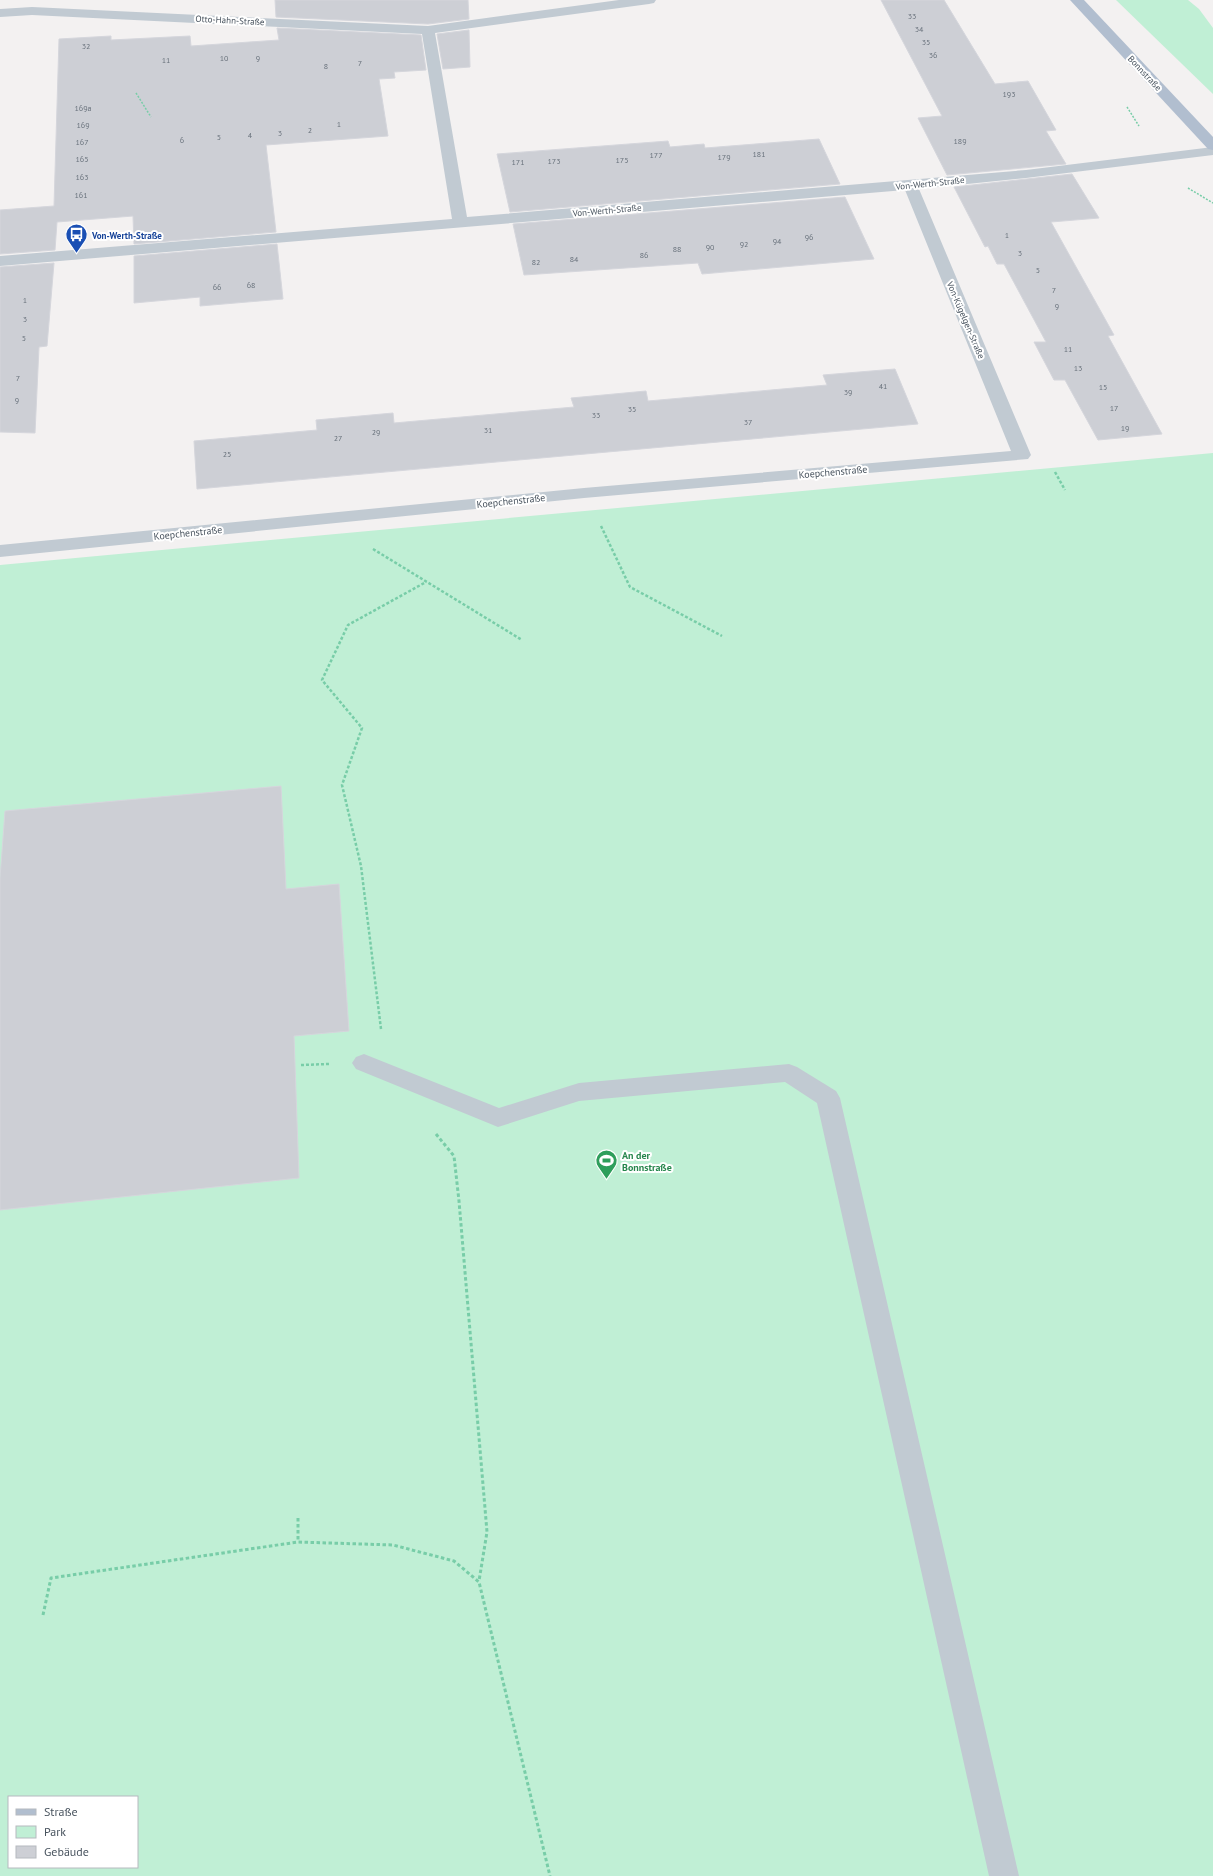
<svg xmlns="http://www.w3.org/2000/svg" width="1213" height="1876" viewBox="0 0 1213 1876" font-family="'PT Sans',sans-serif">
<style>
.green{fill:#c0efd5;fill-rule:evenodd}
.building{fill:#cdcfd5;stroke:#d5d6dc}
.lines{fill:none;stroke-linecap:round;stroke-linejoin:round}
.path-far2{stroke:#78cda8;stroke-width:1.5;stroke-dasharray:2 1.5;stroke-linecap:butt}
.path-far1{stroke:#78cda8;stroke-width:2.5;stroke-dasharray:3 2;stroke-linecap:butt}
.path{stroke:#78cda8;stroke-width:3;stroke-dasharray:3.5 2.5;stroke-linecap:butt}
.minor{fill:#c1cad2;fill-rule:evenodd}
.major{fill:#b1becf;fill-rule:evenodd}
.labels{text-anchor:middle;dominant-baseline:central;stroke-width:4;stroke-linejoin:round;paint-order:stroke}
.number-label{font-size:8px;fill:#69727c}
.far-street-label{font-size:9px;fill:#48535e;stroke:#fff}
.far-transit-label{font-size:9px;font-weight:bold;fill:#164399;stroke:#fff;text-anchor:start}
.street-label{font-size:10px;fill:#48535e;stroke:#fff}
.leisure-label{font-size:10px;font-weight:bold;fill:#27864d;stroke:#fff;text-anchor:start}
</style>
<rect width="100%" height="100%" fill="#f3f1f1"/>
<!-- green -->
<g class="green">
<path d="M1116,0h72l11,9 14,19v66z"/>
<path d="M1213,453v1423h-1213v-1311zM9,1797h128v70h-128z"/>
</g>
<!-- building -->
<g class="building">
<path d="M275,0h193l1,19 -41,5 -152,-7z"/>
<path d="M881,0h63l51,84 33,-3 28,49 -10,1 20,33 -119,11 -29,-57 24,-2z"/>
<path d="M277,28l144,7 5,35 -32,2 1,6 -16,1 9,57 -122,9 10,87 -142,12 -1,-28 -76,6 -2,28 -55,4v-44l54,-4 5,-167 52,-3v4l79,-4 1,10 88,-6z"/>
<path d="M469,30l1,37 -27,2 -6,-35z"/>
<path d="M819,139l21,45 -330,28 -13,-58 171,-13 2,6 34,-3 1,4z"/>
<path d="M1072,174l27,44 -48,4 63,113 -6,1 54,98 -64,6 -33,-60h-11l-20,-38h12l-42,-78h-7l-9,-18 -3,1 -31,-60z"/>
<path d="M845,197l29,62 -172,15 -4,-11 -174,12 -11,-51z"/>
<path d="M277,244l6,55 -83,7v-9l-66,6v-47z"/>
<path d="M54,263l-7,83 -8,1 -4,86 -35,-1v-165z"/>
<path d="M895,369l23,55 -721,65 -3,-48 123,-11 -1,-10 77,-7 1,10 180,-16 -3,-9 75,-7 2,10 179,-16 -4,-10z"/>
<path d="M281,786l5,103 53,-5 10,147 -55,5 5,142 -299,32v-332l5,-67z"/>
</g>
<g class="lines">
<!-- path-far2 -->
<g class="path-far2">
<path d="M136,93l15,24"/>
<path d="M1127,107l12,19"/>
<path d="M1188,188l25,15"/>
</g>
<!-- path-far1 -->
<g class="path-far1">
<path d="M1055,472l10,18"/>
<path d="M601,526l29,61 92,49"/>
<path d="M373,549l149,91"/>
<path d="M381,1029l-20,-163 -19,-81 20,-57 -40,-48 26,-55 78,-43"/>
<path d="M301,1065l28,-1"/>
</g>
<!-- path -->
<g class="path">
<path d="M436,1134l18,22 5,45 28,331 -8,49"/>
<path d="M298,1518v24"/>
<path d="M43,1615l8,-37 247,-36 95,3 61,16 25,21 71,294"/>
</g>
<!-- minor -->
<g class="minor">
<path d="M619,0h37l-2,3 -5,1 -214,29 32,184 559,-47 187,-23v8l-187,23 -107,11 112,266 -3,4 -444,39 -584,59v-12l584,-57 427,-37 -106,-261 -905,76v-10l452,-37 -30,-185 -390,-19 -32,2v-8l32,-2 396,19z"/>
<path d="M364,1054l135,54 80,-25 210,-19 8,3 39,24 4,7 179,778h-30l-172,-773 -32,-21 -206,19 -81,26 -142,-58 -4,-6 4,-6z"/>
</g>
<!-- major -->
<path class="major" d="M1070,0h14l129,137v13l-5,-1z"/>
</g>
<!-- icons -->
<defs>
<symbol id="bus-pin" viewBox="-11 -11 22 30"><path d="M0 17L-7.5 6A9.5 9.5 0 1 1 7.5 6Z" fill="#1a4fb4" stroke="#fff"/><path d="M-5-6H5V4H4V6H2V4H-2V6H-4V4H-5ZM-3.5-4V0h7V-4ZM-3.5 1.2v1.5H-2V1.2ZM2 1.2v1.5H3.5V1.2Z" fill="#fff"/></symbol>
<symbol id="stadium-pin" viewBox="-11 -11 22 30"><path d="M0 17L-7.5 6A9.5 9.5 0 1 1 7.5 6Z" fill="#2e9e5b" stroke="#fff"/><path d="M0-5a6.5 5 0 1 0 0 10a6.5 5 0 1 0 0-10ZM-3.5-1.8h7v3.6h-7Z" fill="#fff"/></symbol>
</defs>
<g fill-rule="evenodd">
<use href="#bus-pin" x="64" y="222" width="25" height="34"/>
<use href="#stadium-pin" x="594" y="1148" width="25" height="34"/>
</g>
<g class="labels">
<!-- number labels -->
<g class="number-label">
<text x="912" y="16">33</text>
<text x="919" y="29">34</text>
<text x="926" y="42">35</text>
<text x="86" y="46">32</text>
<text x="933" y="55">36</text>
<text x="224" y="58">10</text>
<text x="258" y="58">9</text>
<text x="166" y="60">11</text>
<text x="360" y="63">7</text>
<text x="326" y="66">8</text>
<text x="1009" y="94">193</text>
<text x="83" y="108">169a</text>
<text x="339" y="124">1</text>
<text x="83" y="125">169</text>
<text x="310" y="130">2</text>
<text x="280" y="133">3</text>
<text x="250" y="135">4</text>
<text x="219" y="137">5</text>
<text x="182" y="140">6</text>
<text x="960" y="141">189</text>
<text x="82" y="142">167</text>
<text x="759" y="154">181</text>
<text x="656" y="155">177</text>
<text x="724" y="157">179</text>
<text x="82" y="159">165</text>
<text x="622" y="160">175</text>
<text x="554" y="161">173</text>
<text x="518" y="162">171</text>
<text x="82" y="177">163</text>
<text x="81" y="195">161</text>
<text x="1007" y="235">1</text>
<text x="809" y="237">96</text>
<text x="777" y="241">94</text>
<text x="744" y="244">92</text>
<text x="710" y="247">90</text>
<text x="677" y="249">88</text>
<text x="1020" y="253">3</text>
<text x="644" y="255">86</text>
<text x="574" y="259">84</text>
<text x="536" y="262">82</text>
<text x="1038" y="270">5</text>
<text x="251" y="285">68</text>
<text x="217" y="287">66</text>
<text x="1054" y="290">7</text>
<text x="25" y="300">1</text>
<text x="1057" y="306">9</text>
<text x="25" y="319">3</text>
<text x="24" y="338">5</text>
<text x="1068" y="349">11</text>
<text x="1078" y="368">13</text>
<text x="18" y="378">7</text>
<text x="883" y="386">41</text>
<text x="1103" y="387">15</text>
<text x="848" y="392">39</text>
<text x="17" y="400">9</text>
<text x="1114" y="408">17</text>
<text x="632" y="409">35</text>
<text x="596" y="415">33</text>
<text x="748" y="422">37</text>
<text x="1125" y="428">19</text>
<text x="488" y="430">31</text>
<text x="376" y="432">29</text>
<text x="338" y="438">27</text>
<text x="227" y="454">25</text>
</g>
<!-- far-street labels -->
<g class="far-street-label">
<text transform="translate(230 20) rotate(3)">Otto-Hahn-Straße</text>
<text transform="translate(1145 73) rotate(47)">Bonnstraße</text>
<text transform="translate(930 183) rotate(-6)">Von-Werth-Straße</text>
<text transform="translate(607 210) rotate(-5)">Von-Werth-Straße</text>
<text transform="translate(966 320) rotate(67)">Von-Kügelgen-Straße</text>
</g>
<!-- far-transit labels -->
<g class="far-transit-label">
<text x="92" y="235">Von-Werth-Straße</text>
</g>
<!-- street labels -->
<g class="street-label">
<text transform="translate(833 472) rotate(-5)">Koepchenstraße</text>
<text transform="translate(511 501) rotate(-6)">Koepchenstraße</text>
<text transform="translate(188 533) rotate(-6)">Koepchenstraße</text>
</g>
<!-- leisure labels -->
<g class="leisure-label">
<text x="622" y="1155">An der<tspan x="622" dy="12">Bonnstraße</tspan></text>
</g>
</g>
<!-- legend -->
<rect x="8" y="1796" width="130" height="72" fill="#ffffff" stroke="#b6babf"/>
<rect x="16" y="1809" width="20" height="6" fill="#b1becf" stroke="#b6babf"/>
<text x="44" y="1816" font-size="12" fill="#48535e">Straße</text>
<rect x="16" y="1826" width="20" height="12" fill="#c0efd5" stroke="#b6babf"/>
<text x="44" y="1836" font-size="12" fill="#48535e">Park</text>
<rect x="16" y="1846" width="20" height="12" fill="#cdcfd5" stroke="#b6babf"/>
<text x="44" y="1856" font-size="12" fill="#48535e">Gebäude</text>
</svg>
